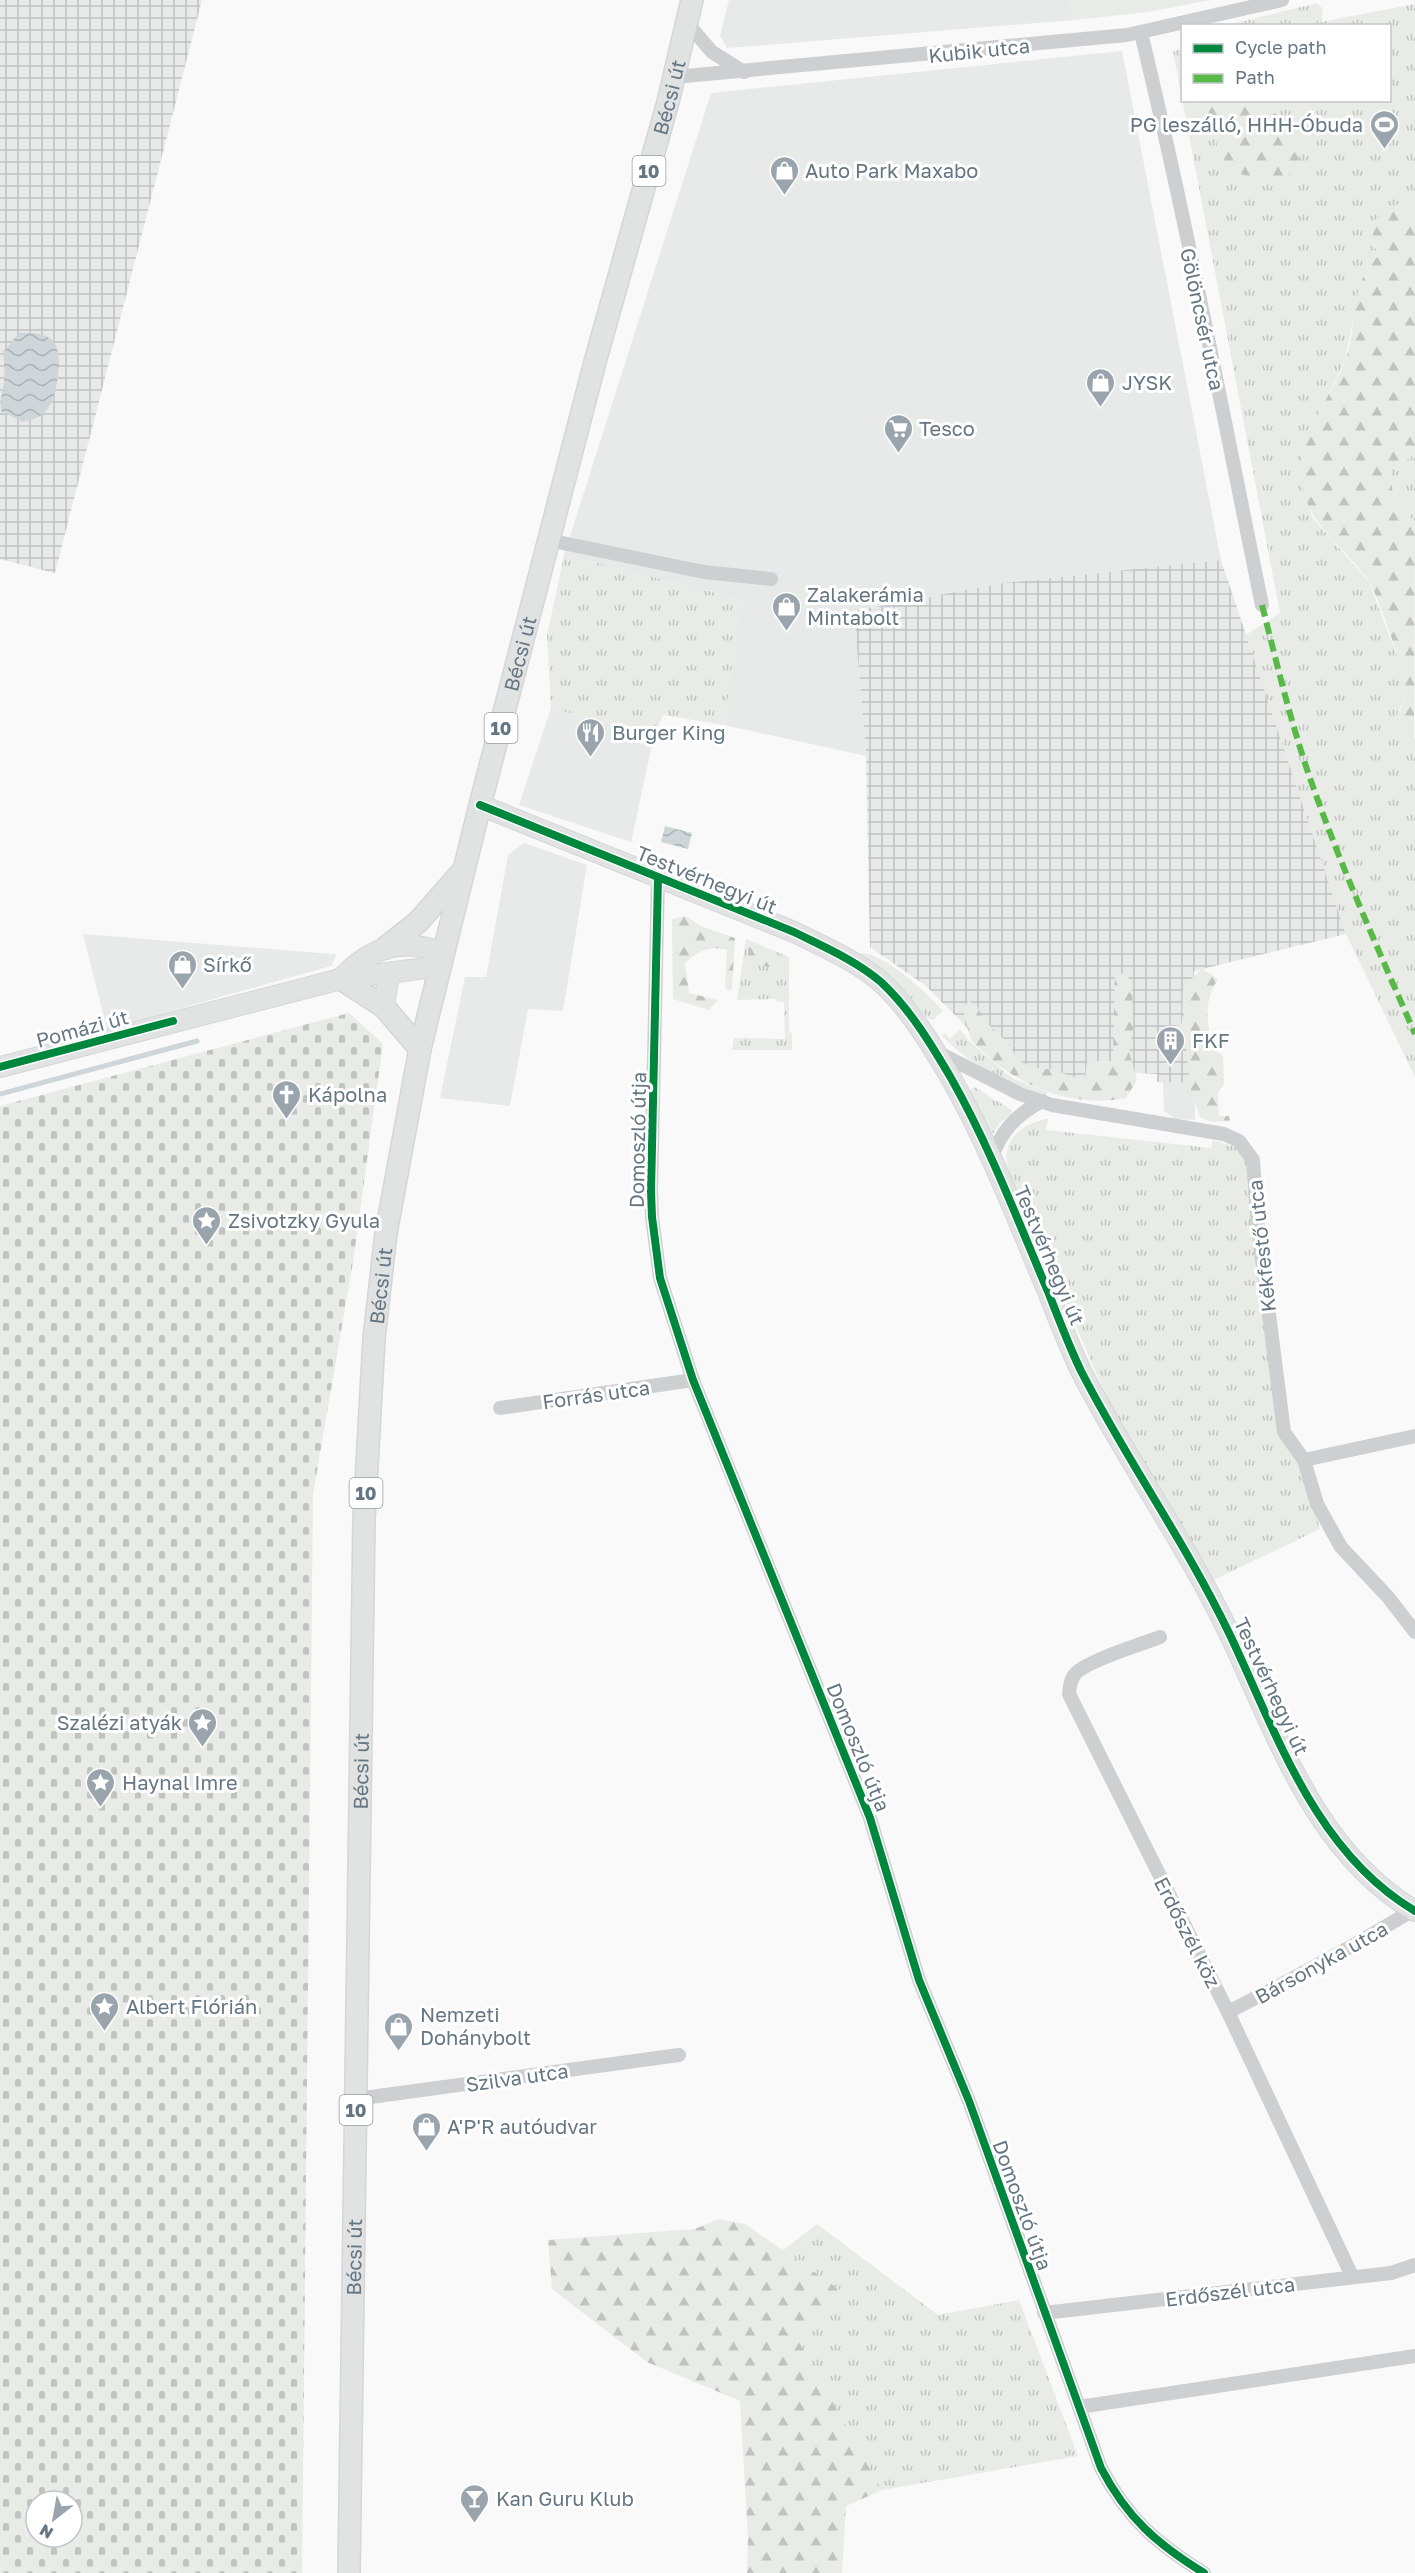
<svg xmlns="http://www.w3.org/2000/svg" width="1415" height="2573" viewBox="0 0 1415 2573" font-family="'Golos Text',sans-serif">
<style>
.built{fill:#e8e9e9}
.industrial{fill:url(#industrial-grid)}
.grass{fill:url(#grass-tufts)}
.forest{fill:url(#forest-firs)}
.cemetery{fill:url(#cemetery-stones);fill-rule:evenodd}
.park{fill:#e8ebe6}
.water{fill:url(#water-waves)}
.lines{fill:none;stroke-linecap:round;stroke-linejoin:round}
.stream{stroke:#ced6d9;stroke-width:5}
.secondary-casing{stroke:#d5d6d7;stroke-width:22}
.primary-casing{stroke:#d5d6d7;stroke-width:24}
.street{stroke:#cecfd0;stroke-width:14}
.secondary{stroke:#e1e2e2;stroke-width:20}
.primary{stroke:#e1e2e2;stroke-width:21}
.quiet{stroke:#58b947;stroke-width:6;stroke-dasharray:12 6;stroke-linecap:butt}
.cycleway-casing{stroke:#fff;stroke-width:11}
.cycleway{stroke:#00873e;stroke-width:8}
.labels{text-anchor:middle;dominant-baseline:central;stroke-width:6;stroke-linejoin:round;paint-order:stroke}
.shield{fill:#fff;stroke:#939fa8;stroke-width:1.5}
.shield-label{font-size:18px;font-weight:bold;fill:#657683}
.street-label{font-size:20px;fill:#657683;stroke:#fff}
.poi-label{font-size:20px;fill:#657683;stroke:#fff;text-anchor:start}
</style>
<defs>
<pattern id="industrial-grid" width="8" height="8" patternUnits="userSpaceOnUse" patternTransform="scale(1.5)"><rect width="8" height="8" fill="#e8e9e9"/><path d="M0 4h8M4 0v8" fill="none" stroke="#c0c1c2"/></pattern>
<pattern id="grass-tufts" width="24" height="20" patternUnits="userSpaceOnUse" patternTransform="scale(1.5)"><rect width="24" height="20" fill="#e8ebe6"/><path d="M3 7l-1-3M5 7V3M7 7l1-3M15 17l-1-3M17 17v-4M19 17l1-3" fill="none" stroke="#c0c3c0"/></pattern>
<pattern id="forest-firs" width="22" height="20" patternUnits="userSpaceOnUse" patternTransform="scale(1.5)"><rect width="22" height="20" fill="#e8ebe6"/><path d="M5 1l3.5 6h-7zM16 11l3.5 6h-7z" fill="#c0c3c0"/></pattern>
<pattern id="cemetery-stones" width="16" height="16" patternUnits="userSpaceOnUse" patternTransform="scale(1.5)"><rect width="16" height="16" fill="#e8ebe6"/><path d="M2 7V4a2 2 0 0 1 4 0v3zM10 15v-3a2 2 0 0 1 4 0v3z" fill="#c0c3c0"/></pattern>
<pattern id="water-waves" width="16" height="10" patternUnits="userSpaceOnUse" patternTransform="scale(1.5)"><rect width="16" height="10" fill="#ced6d9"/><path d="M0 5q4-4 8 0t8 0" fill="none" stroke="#abb2b5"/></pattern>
</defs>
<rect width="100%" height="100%" fill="#f9f9f9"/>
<!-- built -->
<g class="built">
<path d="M729,0h341l4,20 -347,28 -7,-12z"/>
<path d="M1122,51l99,509 -218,23 -149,28 12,145 -142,-31 17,-126 -177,-44 147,-462z"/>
<path d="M551,708l103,28 -23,106 -112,-37z"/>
<path d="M524,843l63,22 -24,146 -35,-2 -18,97 -70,-8 25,-121h21l22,-122z"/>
<path d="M83,934l249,20h5l-6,12 -224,63z"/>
<path d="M1163,1082l32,1v37l-19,-1 -12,-8z"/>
</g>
<!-- industrial -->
<g class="industrial">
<path d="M0,0h202l-147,573 -55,-14z"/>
<path d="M1221,560l125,374 -152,37 1,112 -38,-1v-8l-36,-2 -1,19 -113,-23 -81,-82 -56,-39 -4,-191 -12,-145 149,-28z"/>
</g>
<!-- grass -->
<g class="grass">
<path d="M1317,3l6,6 -2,13 94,-18v210l-3,-2 -40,30 7,13 -20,34 -14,71 -30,62 -14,47 11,48 57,65 35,92 2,20 -12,27 21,18v338l-69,-143 -100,-299 34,-22 -107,-562 9,-2v51l17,1 -2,19 18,2 3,18 -2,16 75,-31 -33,-24 132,-1v-74l-163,-1z"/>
<path d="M1415,454v70l-23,-35 -1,-19z"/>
<path d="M564,555l177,44 -17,126 -61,-10 -9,21 -103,-28 -4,-72z"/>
<path d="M746,939l43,18v75l3,1v17h-60l2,-12 51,1 -1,-37 -8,-1v-2l-39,1z"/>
<path d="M860,953c22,-2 69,41 83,58l-10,9 -6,-2 -17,-21z"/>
<path d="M960,1029l8,11 44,38 35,14v4c-39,-12 -77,-31 -105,-60l3,-3 5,6z"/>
<path d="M974,1087l38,23 -1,5 -11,8 -10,15 -24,-45z"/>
<path d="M1048,1119l-2,11 165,18 2,-8 22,7 13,16 9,97 39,199 9,20 15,50 -106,51 -43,-72 -8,-10 -39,-61 -111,-256c-2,-5 -5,-12 -6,-18 -4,-26 19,-41 41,-44z"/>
<path d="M817,2224l121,91 81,-15 59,156 -196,34 -88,-157 49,-41 -60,-42z"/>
</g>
<!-- forest -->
<g class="forest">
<path d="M1199,101h59l33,24 8,14 1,16 -2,8 -10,13 -36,1 -26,-7 -10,-14 2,-16 -3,-18 -18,-1z"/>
<path d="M1399,203l16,11v240l-24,16 1,19 23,35 -1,215 -20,-17c4,-9 11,-21 12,-30 1,-14 -29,-100 -38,-112 -26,-37 -67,-58 -67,-110 0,-36 31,-76 44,-109 14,-38 2,-74 34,-106l-7,-14 3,-21z"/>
<path d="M685,916l18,11 32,11 -3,51 -4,2 -3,-4 2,-37c-18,-5 -28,1 -42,13l4,30 29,7 -9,10 -36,-11 -1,-80z"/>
<path d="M754,946l33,12 -1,8c-15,3 -40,1 -38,-19z"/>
<path d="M1202,969l16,10c-16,26 -10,41 -6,69l11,8 1,28 -6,9 1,23h10l1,5 -19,1 -11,-5 -10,-30 -4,-43 -20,-5 3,-10 13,-6 1,-37z"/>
<path d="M1115,972l10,2 7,8 1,47 -4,23 8,28 -11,18c-47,10 -104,-9 -139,-43 -5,-5 -13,-10 -16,-16 -4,-10 -6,-22 -9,-32l7,-6 8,5 7,14 26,25 7,14 15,9 19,1 34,12 2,-20h26z"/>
<path d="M719,2219l26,5 98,68 -49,41 88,157 -36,16 -4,67h-95l1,-36 -8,-136 -93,-39 -95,-73 -4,-49 147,-11z"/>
</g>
<!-- cemetery -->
<path class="cemetery" d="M349,1013l34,31 -30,218 -40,232 -11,1079h-302v-1467zM36,2501h36v36h-36z"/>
<!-- park -->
<path class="park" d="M1070,0h141l-63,12 -74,8z"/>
<!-- water -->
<g class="water">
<path d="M19,333c10,0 23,-1 32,6 15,11 6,58 -4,71 -6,8 -15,9 -24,12l-22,-11c-1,-11 1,-18 3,-29 1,-10 0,-20 -1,-30z"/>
<path d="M665,826l27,7 -4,16 -27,-7z"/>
</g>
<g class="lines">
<!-- stream -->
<path class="stream" d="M0,1094l197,-53"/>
<defs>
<g id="secondary">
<path d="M480,805l314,127c30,15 61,28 87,50 29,27 50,62 70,96 39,69 67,143 98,216 10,26 20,52 32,77 46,90 105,172 149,264 47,99 85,217 185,276"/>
<path d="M341,979c29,-32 63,-43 103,-25"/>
<path d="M384,1007l5,-34"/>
<path d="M0,1067l341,-88 100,-13"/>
</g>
<g id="primary">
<path d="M385,948l33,-26 44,-50"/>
<path d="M341,979l43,28 36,42"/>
<path id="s1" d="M349,2573l15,-1054 10,-180 12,-106 34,-184 60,-244 115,-443 73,-260 24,-102"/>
</g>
</defs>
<!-- secondary casing -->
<use href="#secondary" class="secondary-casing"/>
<!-- primary casing -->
<use href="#primary" class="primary-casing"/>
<!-- street -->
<g class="street">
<path d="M687,23l25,29 32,20"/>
<path d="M1141,33c46,190 82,382 121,572"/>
<path d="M674,77l453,-42 155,-35"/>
<path d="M548,540l156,32 67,7"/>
<path d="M658,878l-7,313 1,26 8,61 33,102 177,438 49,162 50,121 132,367c26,50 56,76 103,105"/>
<path d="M935,1051l85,43 32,11 172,29 15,7 14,19 5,68 26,204 20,28 13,44 24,43 47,50 27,35"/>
<path d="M992,1157c10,-27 24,-42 50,-56"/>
<path d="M500,1408l193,-28"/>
<path d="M1304,1460l111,-24"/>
<path d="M1160,1637c-20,8 -68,22 -83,35 -7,6 -7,15 -8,22l159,318 124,264"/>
<path d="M1228,2012c63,-32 125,-65 185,-102"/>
<path d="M356,2099l323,-44"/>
<path d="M1044,2313l347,-40 24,-8"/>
<path d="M1079,2407l336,-51"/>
</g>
<!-- secondary -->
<use href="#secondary" class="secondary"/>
<!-- primary -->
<use href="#primary" class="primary"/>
<!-- quiet -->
<path class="quiet" d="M1262,605c15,59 29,119 49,176 30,86 68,170 104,253"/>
<defs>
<g id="cycleway">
<path d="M480,805l314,127c30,15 61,28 87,50 29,27 50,62 70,96 39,69 67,143 98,216 10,26 20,52 32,77 46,90 105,172 149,264 47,99 85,217 185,276"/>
<path d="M658,878l-7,313 1,26 8,61 33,102 177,438 49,162 50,121 132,367c26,50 56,76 103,105"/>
<path d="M0,1067l173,-46"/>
</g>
</defs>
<!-- cycleway casing -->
<use href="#cycleway" class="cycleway-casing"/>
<!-- cycleway -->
<use href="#cycleway" class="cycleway"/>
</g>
<!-- icons -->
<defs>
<symbol id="stadium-pin" viewBox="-11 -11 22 30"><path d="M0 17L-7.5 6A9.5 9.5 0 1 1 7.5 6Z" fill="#99a4ac" stroke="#fff"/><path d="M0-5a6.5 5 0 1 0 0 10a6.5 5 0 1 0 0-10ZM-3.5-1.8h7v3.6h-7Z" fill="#fff"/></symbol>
<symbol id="shop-pin" viewBox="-11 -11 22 30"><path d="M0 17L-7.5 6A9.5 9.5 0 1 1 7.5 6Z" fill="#99a4ac" stroke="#fff"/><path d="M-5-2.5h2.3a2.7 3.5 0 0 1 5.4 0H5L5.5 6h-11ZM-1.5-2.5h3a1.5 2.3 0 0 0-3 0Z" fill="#fff"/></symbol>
<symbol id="supermarket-pin" viewBox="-11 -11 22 30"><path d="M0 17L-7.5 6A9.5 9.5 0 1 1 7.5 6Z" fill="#99a4ac" stroke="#fff"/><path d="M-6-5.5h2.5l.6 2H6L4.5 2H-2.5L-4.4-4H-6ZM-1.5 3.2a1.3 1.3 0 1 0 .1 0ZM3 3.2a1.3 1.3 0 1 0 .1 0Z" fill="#fff"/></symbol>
<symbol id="restaurant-pin" viewBox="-11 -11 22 30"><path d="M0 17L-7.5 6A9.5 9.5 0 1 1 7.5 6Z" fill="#99a4ac" stroke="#fff"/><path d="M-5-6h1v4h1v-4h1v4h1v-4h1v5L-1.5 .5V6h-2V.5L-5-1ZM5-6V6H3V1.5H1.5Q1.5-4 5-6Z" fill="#fff"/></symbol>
<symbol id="building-pin" viewBox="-11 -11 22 30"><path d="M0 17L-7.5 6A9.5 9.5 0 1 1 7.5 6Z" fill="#99a4ac" stroke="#fff"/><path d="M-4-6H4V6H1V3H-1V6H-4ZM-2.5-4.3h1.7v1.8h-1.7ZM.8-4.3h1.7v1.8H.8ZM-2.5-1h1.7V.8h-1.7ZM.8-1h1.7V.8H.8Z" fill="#fff"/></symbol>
<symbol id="church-pin" viewBox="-11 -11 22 30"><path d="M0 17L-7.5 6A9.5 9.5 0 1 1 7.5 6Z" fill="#99a4ac" stroke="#fff"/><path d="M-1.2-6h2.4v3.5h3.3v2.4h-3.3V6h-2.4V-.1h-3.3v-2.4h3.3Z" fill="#fff"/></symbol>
<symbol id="sight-pin" viewBox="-11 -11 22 30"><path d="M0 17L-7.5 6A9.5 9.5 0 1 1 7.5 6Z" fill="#99a4ac" stroke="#fff"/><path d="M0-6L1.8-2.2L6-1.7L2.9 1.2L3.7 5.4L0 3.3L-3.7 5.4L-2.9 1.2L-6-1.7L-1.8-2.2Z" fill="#fff"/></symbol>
<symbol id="bar-pin" viewBox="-11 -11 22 30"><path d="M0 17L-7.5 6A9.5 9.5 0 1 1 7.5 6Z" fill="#99a4ac" stroke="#fff"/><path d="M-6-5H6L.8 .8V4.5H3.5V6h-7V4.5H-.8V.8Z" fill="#fff"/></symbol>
</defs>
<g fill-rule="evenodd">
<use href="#stadium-pin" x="1368" y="108" width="33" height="45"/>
<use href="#shop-pin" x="768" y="154" width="33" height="45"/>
<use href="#shop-pin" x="1084" y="366" width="33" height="45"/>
<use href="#supermarket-pin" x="882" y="412" width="33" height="45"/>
<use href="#shop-pin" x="770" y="590" width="33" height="45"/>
<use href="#restaurant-pin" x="574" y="716" width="33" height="45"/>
<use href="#shop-pin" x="166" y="948" width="33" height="45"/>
<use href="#building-pin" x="1154" y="1024" width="33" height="45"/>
<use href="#church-pin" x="270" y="1078" width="33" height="45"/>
<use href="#sight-pin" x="190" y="1204" width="33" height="45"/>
<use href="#sight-pin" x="186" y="1706" width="33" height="45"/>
<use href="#sight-pin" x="84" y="1766" width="33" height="45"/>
<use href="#sight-pin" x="88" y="1990" width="33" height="45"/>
<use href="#shop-pin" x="382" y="2010" width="33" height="45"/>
<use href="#shop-pin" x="410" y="2110" width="33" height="45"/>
<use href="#bar-pin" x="458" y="2482" width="33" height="45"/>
</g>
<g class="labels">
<!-- shield labels -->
<g class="shield">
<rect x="632.5" y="156" width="33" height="30" rx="4.5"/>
<rect x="484.5" y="713" width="33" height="30" rx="4.5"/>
<rect x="349.5" y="1478" width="33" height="30" rx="4.5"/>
<rect x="339.5" y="2095" width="33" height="30" rx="4.5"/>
</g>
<g class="shield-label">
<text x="649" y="171">10</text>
<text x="501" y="728">10</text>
<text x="366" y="1493">10</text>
<text x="356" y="2110">10</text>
</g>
<!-- street labels -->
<g class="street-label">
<text transform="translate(979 50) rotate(-6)">Kubik utca</text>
<text stroke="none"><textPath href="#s1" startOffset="2512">Bécsi út</textPath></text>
<text transform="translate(1203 319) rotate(78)">Gölöncsér utca</text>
<text stroke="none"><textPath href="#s1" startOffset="1936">Bécsi út</textPath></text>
<text transform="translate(707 879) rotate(22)">Testvérhegyi út</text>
<text transform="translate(82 1028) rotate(-15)">Pomázi út</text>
<text transform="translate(637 1140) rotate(-89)">Domoszló útja</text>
<text transform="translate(1261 1246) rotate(-96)">Kékfestő utca</text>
<text transform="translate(1050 1255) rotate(67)">Testvérhegyi út</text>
<text stroke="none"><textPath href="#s1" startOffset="1288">Bécsi út</textPath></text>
<text transform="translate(596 1394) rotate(-8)">Forrás utca</text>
<text transform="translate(1272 1686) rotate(65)">Testvérhegyi út</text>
<text transform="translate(859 1747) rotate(68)">Domoszló útja</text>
<text stroke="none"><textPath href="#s1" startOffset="802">Bécsi út</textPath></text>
<text transform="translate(1188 1932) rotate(63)">Erdőszél köz</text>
<text transform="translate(1321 1962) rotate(-29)">Bársonyka utca</text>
<text transform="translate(517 2077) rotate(-8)">Szilva utca</text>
<text transform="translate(1023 2205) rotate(70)">Domoszló útja</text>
<text stroke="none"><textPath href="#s1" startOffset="316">Bécsi út</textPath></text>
<text transform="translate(1230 2291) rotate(-7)">Erdőszél utca</text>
</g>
<!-- poi labels -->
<g class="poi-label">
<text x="1363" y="124" text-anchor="end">PG leszálló, HHH-Óbuda</text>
<text x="805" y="170">Auto Park Maxabo</text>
<text x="1122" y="382">JYSK</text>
<text x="919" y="428">Tesco</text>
<text x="807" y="594">Zalakerámia<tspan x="807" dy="23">Mintabolt</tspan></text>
<text x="612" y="732">Burger King</text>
<text x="203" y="964">Sírkő</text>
<text x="1192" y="1040">FKF</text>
<text x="308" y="1094">Kápolna</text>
<text x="228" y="1220">Zsivotzky Gyula</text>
<text x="182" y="1722" text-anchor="end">Szalézi atyák</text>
<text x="122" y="1782">Haynal Imre</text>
<text x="126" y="2006">Albert Flórián</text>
<text x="420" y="2014">Nemzeti<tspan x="420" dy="23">Dohánybolt</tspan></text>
<text x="447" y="2126">A'P'R autóudvar</text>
<text x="496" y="2498">Kan Guru Klub</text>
</g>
</g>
<!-- legend -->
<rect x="1181" y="24" width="210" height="78" fill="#ffffff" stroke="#c1c8cd" stroke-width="1.5"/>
<rect x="1193" y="44" width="30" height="9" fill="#00873e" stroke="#c1c8cd" stroke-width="1.5"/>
<text x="1235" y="54" font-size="18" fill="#657683">Cycle path</text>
<rect x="1193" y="74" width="30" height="9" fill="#58b947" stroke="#c1c8cd" stroke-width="1.5"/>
<text x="1235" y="84" font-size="18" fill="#657683">Path</text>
<!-- north arrow -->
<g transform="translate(54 2519) rotate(211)"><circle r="28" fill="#ffffff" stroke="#c1c8cd" stroke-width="1.5"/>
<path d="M0-4.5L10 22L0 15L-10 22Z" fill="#99a4ac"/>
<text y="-9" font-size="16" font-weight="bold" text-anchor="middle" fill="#657683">N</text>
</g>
</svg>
